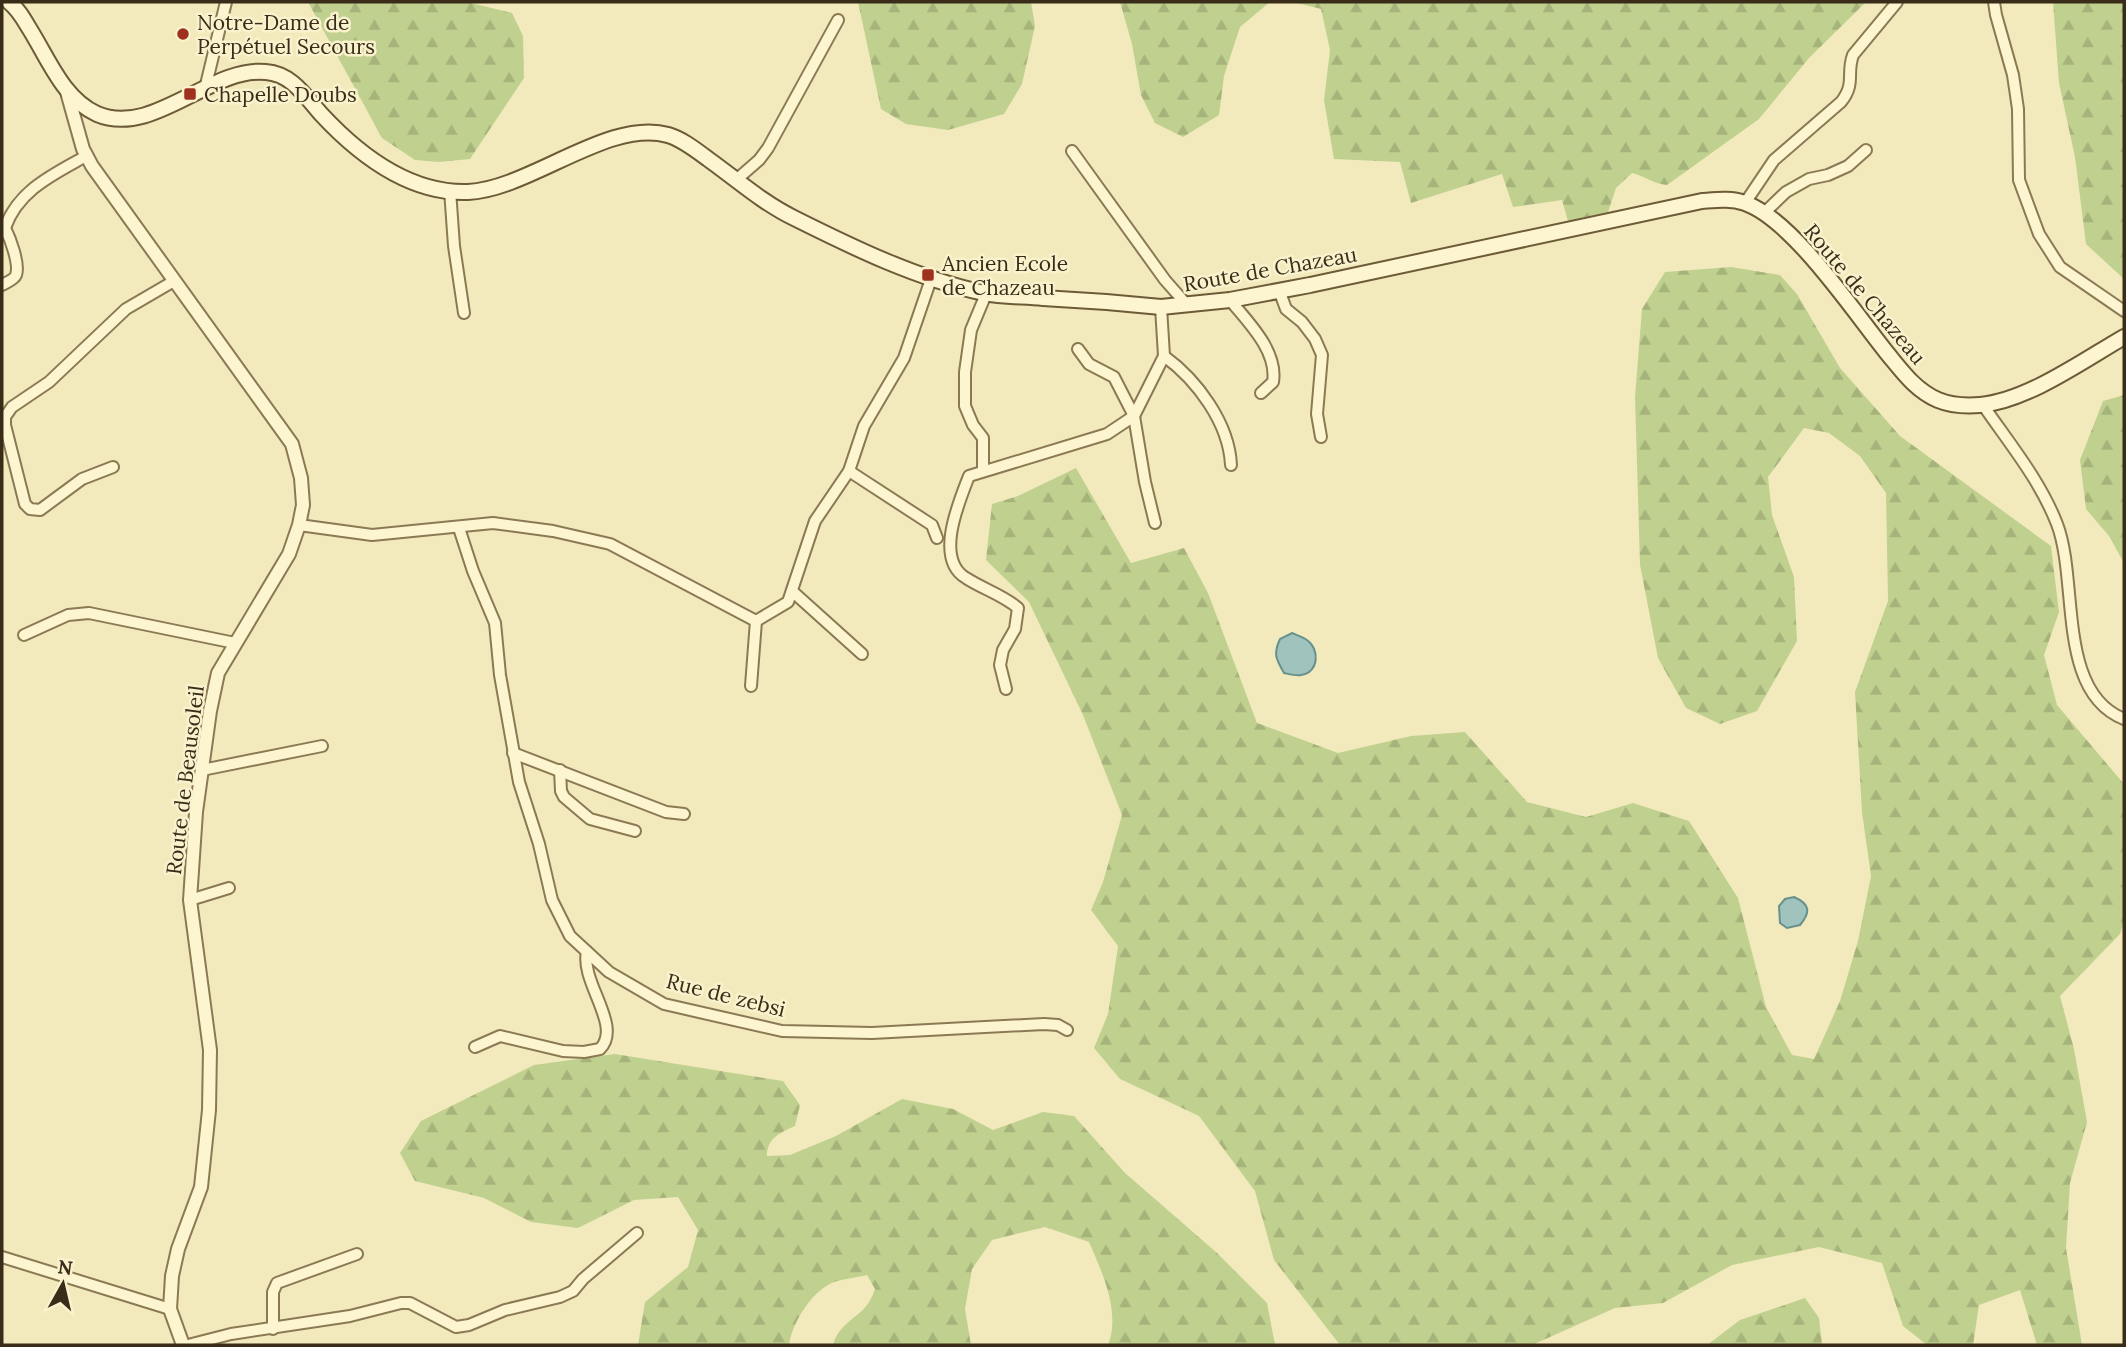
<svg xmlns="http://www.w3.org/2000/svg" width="2126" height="1347" viewBox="0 0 2126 1347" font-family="Lora,serif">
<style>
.forest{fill:url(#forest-firs)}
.water{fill:#a0c3bd;stroke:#67918d;stroke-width:2}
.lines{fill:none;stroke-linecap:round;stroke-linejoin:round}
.minor-casing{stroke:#8b7954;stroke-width:14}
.tertiary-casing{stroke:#8b7954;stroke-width:16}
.secondary-casing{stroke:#6d5a37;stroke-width:18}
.minor{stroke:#fcf5d0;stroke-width:10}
.tertiary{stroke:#fcf5d0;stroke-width:12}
.secondary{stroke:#fcf5d0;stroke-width:14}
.poi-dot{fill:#a0301e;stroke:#f9f2cc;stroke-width:2.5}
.labels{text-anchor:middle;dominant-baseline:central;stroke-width:5;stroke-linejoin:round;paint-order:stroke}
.poi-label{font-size:21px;fill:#392d1a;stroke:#f9f2cc;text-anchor:start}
.street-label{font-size:21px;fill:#392d1a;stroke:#f9f2cc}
</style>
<defs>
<pattern id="forest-firs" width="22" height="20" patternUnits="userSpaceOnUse" patternTransform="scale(1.75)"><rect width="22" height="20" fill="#c0d18f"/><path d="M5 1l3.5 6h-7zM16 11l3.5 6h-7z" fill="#a6b47b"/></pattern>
</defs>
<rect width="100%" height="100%" fill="#f2eabc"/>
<!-- forest -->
<g class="forest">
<path d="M308,2h159l45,11 11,23 1,42 -54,81 -31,3 -24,-2 -33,-22z"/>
<path d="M858,2h173l4,24 -13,58 -18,30 -56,16 -42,-6 -25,-15z"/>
<path d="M1120,2h150l-30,25 -16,49 -5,39 -36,22 -28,-14 -14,-28 -9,-51z"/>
<path d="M1293,2h573l-57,56 -50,61 -92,66c-13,-1 -23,-9 -35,-12l-16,15 -8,24 -40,9 -6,-21 -49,7 -11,-33 -91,29 -11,-41 -66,-3 -10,-59 6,-50 -9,-41z"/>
<path d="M2053,2h71v277l-38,-35 -11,-87 -16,-74z"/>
<path d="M1731,267l49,8 17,19 43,74 60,68 151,110 8,66 -15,43 13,50 67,79v138l-4,12 -60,62 14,53 13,73 -17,61 -4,65 16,97h-45l-17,-55 -41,15 -6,40h-46l-24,-19 -21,-63 -63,-16 -87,18 -69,38 -48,5 -83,37h-192l-66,-85 -19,-69 -56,-75 -79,-37 -26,-31 14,-34 10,-68 -27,-36 12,-28 19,-67 -39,-100 -54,-113 -43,-42 6,-56 26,-8 58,-28 55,95 53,-15 24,45 49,130 81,30 73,-17 54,-4 62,70 59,15 47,-14 56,18 49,77 28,109 26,48 22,4 26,-58 18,-60 13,-65 -9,-64 -7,-120 33,-91 -2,-108 -26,-37 -31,-23 -25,-5 -36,49 4,38 22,62 3,64 -40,70 -37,13 -34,-16 -28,-50 -18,-93 -5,-168 7,-88 23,-37z"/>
<path d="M2124,395v168l-15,-27 -23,-27 -6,-49 23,-59z"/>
<path d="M615,1054l168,27 17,24 -5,21c-15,7 -28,12 -28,30l23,-1 46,-19 66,-37 51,10 40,21 50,-18 31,4 51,57 91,79 51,51 8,42h-167c13,-33 -6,-73 -19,-103l-44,-15 -53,13 -20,29 -7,40 6,36h-138c8,-28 33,-26 42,-56l-8,-14c-12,3 -29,4 -39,10 -19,11 -36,39 -39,60h-151l7,-43 43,-35 10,-37 -20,-33 -44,3 -56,28 -47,-6 -47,-24 -69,-17 -15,-28 21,-32 113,-56z"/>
<path d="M1805,1298l14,20 3,27h-115l33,-25z"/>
</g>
<!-- water -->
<g class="water">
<path d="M1292,633c5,2 11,4 15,7 13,9 12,33 -6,35 -5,1 -12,-1 -17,-2 -8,-14 -11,-19 -4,-34z"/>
<path d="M1794,897c16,7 17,15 6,28l-13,3 -7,-5 -1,-17 6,-7z"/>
</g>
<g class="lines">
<defs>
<g id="minor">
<path d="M1994,2l2,13 17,60 5,34 1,71 20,54 21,33 64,44"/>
<path d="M205,89l21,-87"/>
<path d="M1072,151l93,129 22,25"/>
<path d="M736,180l23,-20 9,-12 70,-128"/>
<path d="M450,190l4,56 10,67"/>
<path d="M1745,203l29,-43 67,-58c15,-19 5,-28 12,-47l44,-53"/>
<path d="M1764,213l22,-21 23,-13 19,-4 20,-9 18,-16"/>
<path d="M2,227l3,1c5,10 15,36 11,47 -2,5 -9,7 -14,10"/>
<path d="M5,228c13,-38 49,-54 81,-72"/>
<path d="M1279,290l7,19 16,13 13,17 7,16 -5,59 4,23"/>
<path d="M1230,300c18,22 48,51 43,82l-12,11"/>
<path d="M1078,349l11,15 25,13 20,39 11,66 10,41"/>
<path d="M1164,356c33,24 65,67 67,109"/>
<path d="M1983,405c26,38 57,75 74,119 22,57 -1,168 67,195"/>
<path d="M113,467l-31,12 -42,31 -10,-1 -5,-5 -20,-79v-8l7,-10 37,-25 77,-73 48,-28"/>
<path d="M983,470v-32l-10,-13 -8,-19v-34l6,-42 15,-36"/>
<path d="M849,471l83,54 5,13"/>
<path d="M299,525l73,10 121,-12 60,8 57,13 146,77 -5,65"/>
<path d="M459,528l14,43 22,52 5,52 19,107 20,62 13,56 18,36 39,36 55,32 118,27 90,2 172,-9 14,1 9,5"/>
<path d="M792,591l70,63"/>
<path d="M756,621l32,-19 27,-81 34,-50 15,-45 40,-68 27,-79"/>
<path d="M24,635l44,-20 21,-2 146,30"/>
<path d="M1006,689l-6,-24 3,-15 12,-21 3,-21c-15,-13 -35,-19 -52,-30 -32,-19 -7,-76 3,-102l138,-42 27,-18 30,-60 -3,-49"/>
<path d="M513,753l153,59 18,2"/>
<path d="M202,770l120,-24"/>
<path d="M560,770l1,21 3,6 26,22 45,12"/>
<path d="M190,900l39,-12"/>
<path d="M475,1047l25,-11 63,15 21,1 16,-3c23,-23 -20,-67 -13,-97"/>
<path d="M2,1257l168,52"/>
<path d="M273,1329v-37l4,-9 80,-29"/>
<path d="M188,1345l43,-11 119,-18 51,-13h9l46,24 13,-2 36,-15 55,-13 13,-6 10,-12 54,-46"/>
</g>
<path id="tertiary" d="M67,92l16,57 9,17 200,278 9,34 2,27 -4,20 -10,29 -71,119 -8,38 -14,101 -6,88 20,150 -1,60 -8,77 -23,62 -6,27 -2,33 13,36"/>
<path id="secondary" d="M9,2c9,7 14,16 20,26 19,30 34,71 68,86 56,24 114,-48 169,-42 26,2 39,24 55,42 38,41 88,80 147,78 62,-3 141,-74 200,-57 14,4 28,15 40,24 28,20 55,44 86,59 60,30 124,61 190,75 19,4 40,3 59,5 40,2 79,5 118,9l69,-7 80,-15 392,-84c14,-1 29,-3 43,2 48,17 109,109 142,150 15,18 28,37 51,47 12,5 29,6 42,5 47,-4 104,-45 144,-68"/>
</defs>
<!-- minor casing -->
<use href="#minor" class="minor-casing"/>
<!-- tertiary casing -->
<use href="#tertiary" class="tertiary-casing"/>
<!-- secondary casing -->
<use href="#secondary" class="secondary-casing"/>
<!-- minor -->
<use href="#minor" class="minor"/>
<!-- tertiary -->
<use href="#tertiary" class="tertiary"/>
<!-- secondary -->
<use href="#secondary" class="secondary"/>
</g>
<!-- markers -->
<g class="poi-dot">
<circle cx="183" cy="34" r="7"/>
<rect x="183" y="87" width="14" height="14" rx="3.5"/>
<rect x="921" y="268" width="14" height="14" rx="3.5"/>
</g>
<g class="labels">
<!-- poi labels -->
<g class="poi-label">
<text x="197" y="22">Notre-Dame de<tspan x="197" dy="24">Perpétuel Secours</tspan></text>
<text x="204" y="94">Chapelle Doubs</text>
<text x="942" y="263">Ancien Ecole<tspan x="942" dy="24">de Chazeau</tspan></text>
</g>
<!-- street labels -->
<g class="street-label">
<text transform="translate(1270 269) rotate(-10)">Route de Chazeau</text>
<text transform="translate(1865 294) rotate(50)">Route de Chazeau</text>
<text transform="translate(185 780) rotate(-83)">Route de Beausoleil</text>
<text transform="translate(726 995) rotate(14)">Rue de zebsi</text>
</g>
</g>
<!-- border -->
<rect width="2126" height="1347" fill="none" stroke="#392d1a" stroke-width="7"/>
<!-- north arrow -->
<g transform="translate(63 1284) rotate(8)" stroke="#f9f2cc" stroke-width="5" paint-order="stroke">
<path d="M0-5L12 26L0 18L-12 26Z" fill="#392d1a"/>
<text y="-10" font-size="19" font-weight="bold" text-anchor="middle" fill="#392d1a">N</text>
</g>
</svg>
